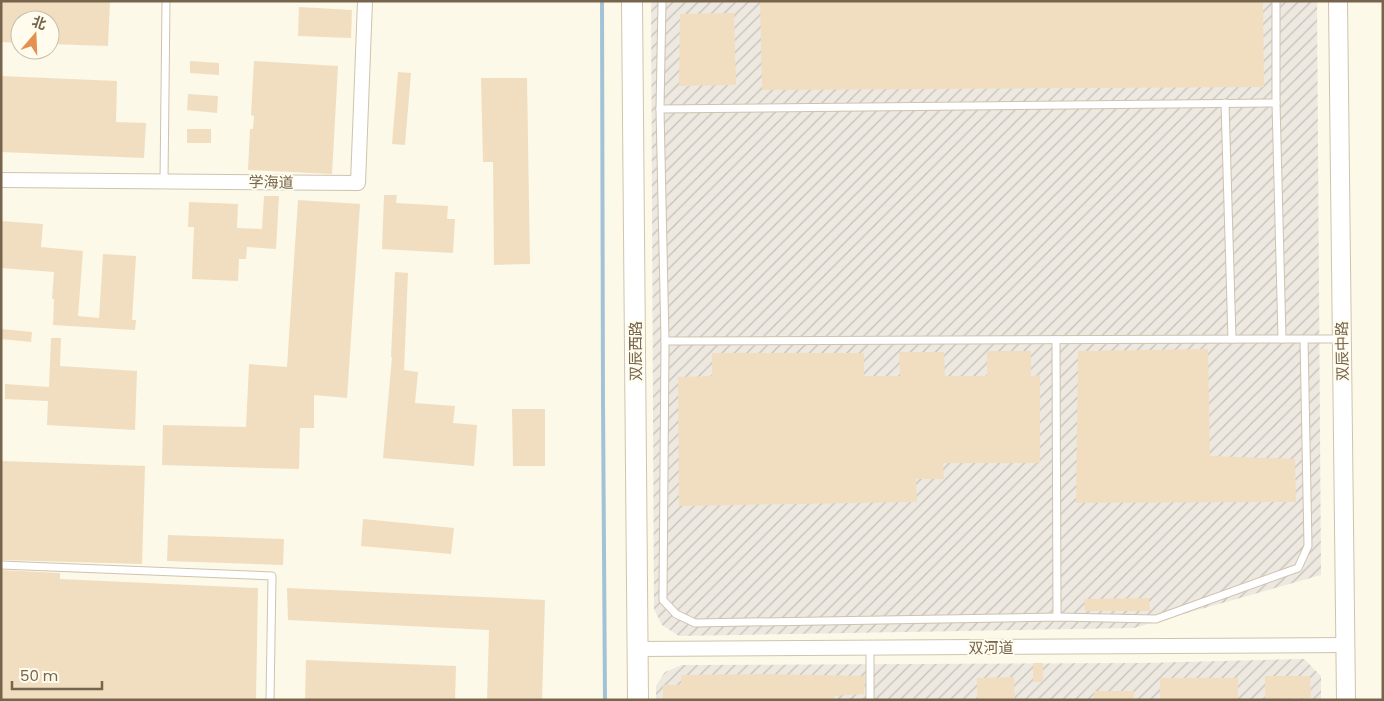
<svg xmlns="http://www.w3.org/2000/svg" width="1384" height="701" viewBox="0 0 1384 701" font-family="Poppins,'Noto Sans SC',sans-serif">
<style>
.industrial{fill:url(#industrial-furrows)}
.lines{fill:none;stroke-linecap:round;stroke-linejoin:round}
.stream{stroke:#a2c3d7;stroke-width:4}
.building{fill:#f1dec0}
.service-casing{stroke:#cec3ae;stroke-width:9}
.minor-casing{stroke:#cec3ae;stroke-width:16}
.tertiary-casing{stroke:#cec3ae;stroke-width:20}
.secondary-casing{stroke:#d1c4ab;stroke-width:22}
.service{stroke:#fff;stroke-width:7}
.minor{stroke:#fff;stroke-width:14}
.tertiary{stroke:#fff;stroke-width:18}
.secondary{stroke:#fff;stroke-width:20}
.labels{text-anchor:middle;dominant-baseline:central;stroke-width:4;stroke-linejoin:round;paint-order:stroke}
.street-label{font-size:15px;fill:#76644c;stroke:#fffcee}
</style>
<defs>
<pattern id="industrial-furrows" width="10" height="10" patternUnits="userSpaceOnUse" patternTransform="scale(1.25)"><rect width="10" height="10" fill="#ede9e1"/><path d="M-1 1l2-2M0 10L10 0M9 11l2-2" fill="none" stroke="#c5c0b9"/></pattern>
</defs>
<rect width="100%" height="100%" fill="#fcf9e8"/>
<!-- industrial -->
<g class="industrial">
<path d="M651,1h666l4,574 -187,53 -455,8 -17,-11 -8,-16z"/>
<path d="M1304,659l17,17v24h-665v-14l9,-14 17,-7 461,-2z"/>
</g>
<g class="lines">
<!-- stream -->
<path class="stream" d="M602,1l1,401 2,298"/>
</g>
<!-- building -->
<g class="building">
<path d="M1,1h109l-2,45 -58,-2v-24h-30v23l-19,-1z"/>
<path d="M760,1h503l1,86 -502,3z"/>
<path d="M299,7l53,3 -1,28 -53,-2z"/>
<path d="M734,13l2,72 -57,1 1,-72z"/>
<path d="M190,61l29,2v12l-29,-2z"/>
<path d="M254,61l84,5 -6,108 -84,-4 2,-41h3l1,-13 -3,-1z"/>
<path d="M398,72l13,1 -6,72 -13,-1z"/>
<path d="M1,76l116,5 -1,41 30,1 -2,35 -143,-6z"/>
<path d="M481,78h46l3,186 -36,1 -1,-103h-10z"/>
<path d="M188,94l30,2 -1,17 -30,-3z"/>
<rect x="187" y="129" width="24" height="14"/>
<path d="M384,195h13l-1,8 52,3 -1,13h8l-2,34 -71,-4z"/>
<path d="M264,196h15l-3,53 -29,-2 -1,12h-7l-1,22 -46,-2 2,-52h-6l1,-25 49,2 -1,24 25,1z"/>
<path d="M298,200l62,4 -13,194 -33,-3v33h-14l-1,41 -137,-4 1,-40 83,2 3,-63 38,3z"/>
<path d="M1,221l42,3 -2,23 42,4 -5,65 21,2 4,-64 33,2 -4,64h4l-1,10 -82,-5 1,-26h-2l2,-27 -53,-4z"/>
<path d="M395,272l13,1 -4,97 14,2 -3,31 40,3 -2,17 24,2 -3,41 -91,-8 9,-101h-1z"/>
<path d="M1,329l31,3 -1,10 -30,-3z"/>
<path d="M51,338h10l-1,28 77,5 -2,59 -88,-5 1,-24 -43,-2v-15l44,3z"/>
<path d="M1208,349l2,107 85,3 1,43 -220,1 2,-152z"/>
<path d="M987,351h44v25l9,-1v88h-97l1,16h-28l1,23 -238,4 -1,-129 34,-1v-23h152v23h36l-1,-24h45l1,24h42z"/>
<path d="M512,409h33v57h-32z"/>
<path d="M1,461l144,5 -3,98 -141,-4z"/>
<path d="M363,519l91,9 -3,26 -90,-8z"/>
<path d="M168,535l116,4 -1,26 -116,-4z"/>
<path d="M1,570l59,3v6l198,9 -2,112h-255z"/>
<path d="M287,588l258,12 -3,100h-55l2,-70 -201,-10z"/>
<path d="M1149,598l1,13h-65l-1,-12z"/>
<path d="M306,660l150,6 -1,34h-150z"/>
<rect x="1033" y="663" width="10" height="19"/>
<path d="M767,674l98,2 -1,18 -30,2v4h-171v-15h18v-10z"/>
<path d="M1265,676h45l1,22 -46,1z"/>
<path d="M1014,677l1,23h-38v-22z"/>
<rect x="1160" y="678" width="78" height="22"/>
<rect x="1094" y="691" width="40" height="9"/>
</g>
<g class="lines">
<defs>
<g id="service">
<path d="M662,1l-2,108 5,232"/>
<path d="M1276,1v102l6,236"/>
<path d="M1225,103l7,236"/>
<path d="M660,109l616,-6"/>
<path d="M164,181l2,-180"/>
<path d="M1304,339l4,207 -10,22 -142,51 -99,-2 -362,6 -19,-9 -13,-14 2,-259 617,-2h59"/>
<path d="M1056,340l1,277"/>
<path d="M1,565l271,11 -2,124"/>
<path d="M870,700v-52"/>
</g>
<g id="minor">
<path d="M1,180l357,3 7,-182"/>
<path d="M638,649l707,-4"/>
</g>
<path id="tertiary" d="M1338,1l8,699"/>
<path id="secondary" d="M632,1l6,699"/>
</defs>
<!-- service casing -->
<use href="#service" class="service-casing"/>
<!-- minor casing -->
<use href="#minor" class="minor-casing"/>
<!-- tertiary casing -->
<use href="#tertiary" class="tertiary-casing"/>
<!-- secondary casing -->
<use href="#secondary" class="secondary-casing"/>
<!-- service -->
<use href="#service" class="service"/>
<!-- minor -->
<use href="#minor" class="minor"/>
<!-- tertiary -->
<use href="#tertiary" class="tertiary"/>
<!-- secondary -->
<use href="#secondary" class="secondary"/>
</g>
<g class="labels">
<!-- street labels -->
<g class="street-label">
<text transform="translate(271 182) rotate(1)">学海道</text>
<text transform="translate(635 351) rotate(-90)">双辰西路</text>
<text transform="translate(1342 351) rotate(-91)">双辰中路</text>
<text x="991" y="647">双河道</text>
</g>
</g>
<!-- border -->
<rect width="1384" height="701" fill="none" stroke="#76644c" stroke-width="5"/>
<!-- north arrow -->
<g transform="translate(35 35) rotate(19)"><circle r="24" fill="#fffcee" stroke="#c8bfad"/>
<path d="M0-4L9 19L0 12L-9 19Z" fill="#e39150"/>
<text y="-8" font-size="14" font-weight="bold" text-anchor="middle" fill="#76644c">北</text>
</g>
<!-- scale -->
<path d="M12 681v8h90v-8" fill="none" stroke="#76644c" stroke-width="2.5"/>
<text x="20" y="681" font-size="15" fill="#76644c" stroke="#fffcee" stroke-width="4" paint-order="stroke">50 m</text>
</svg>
